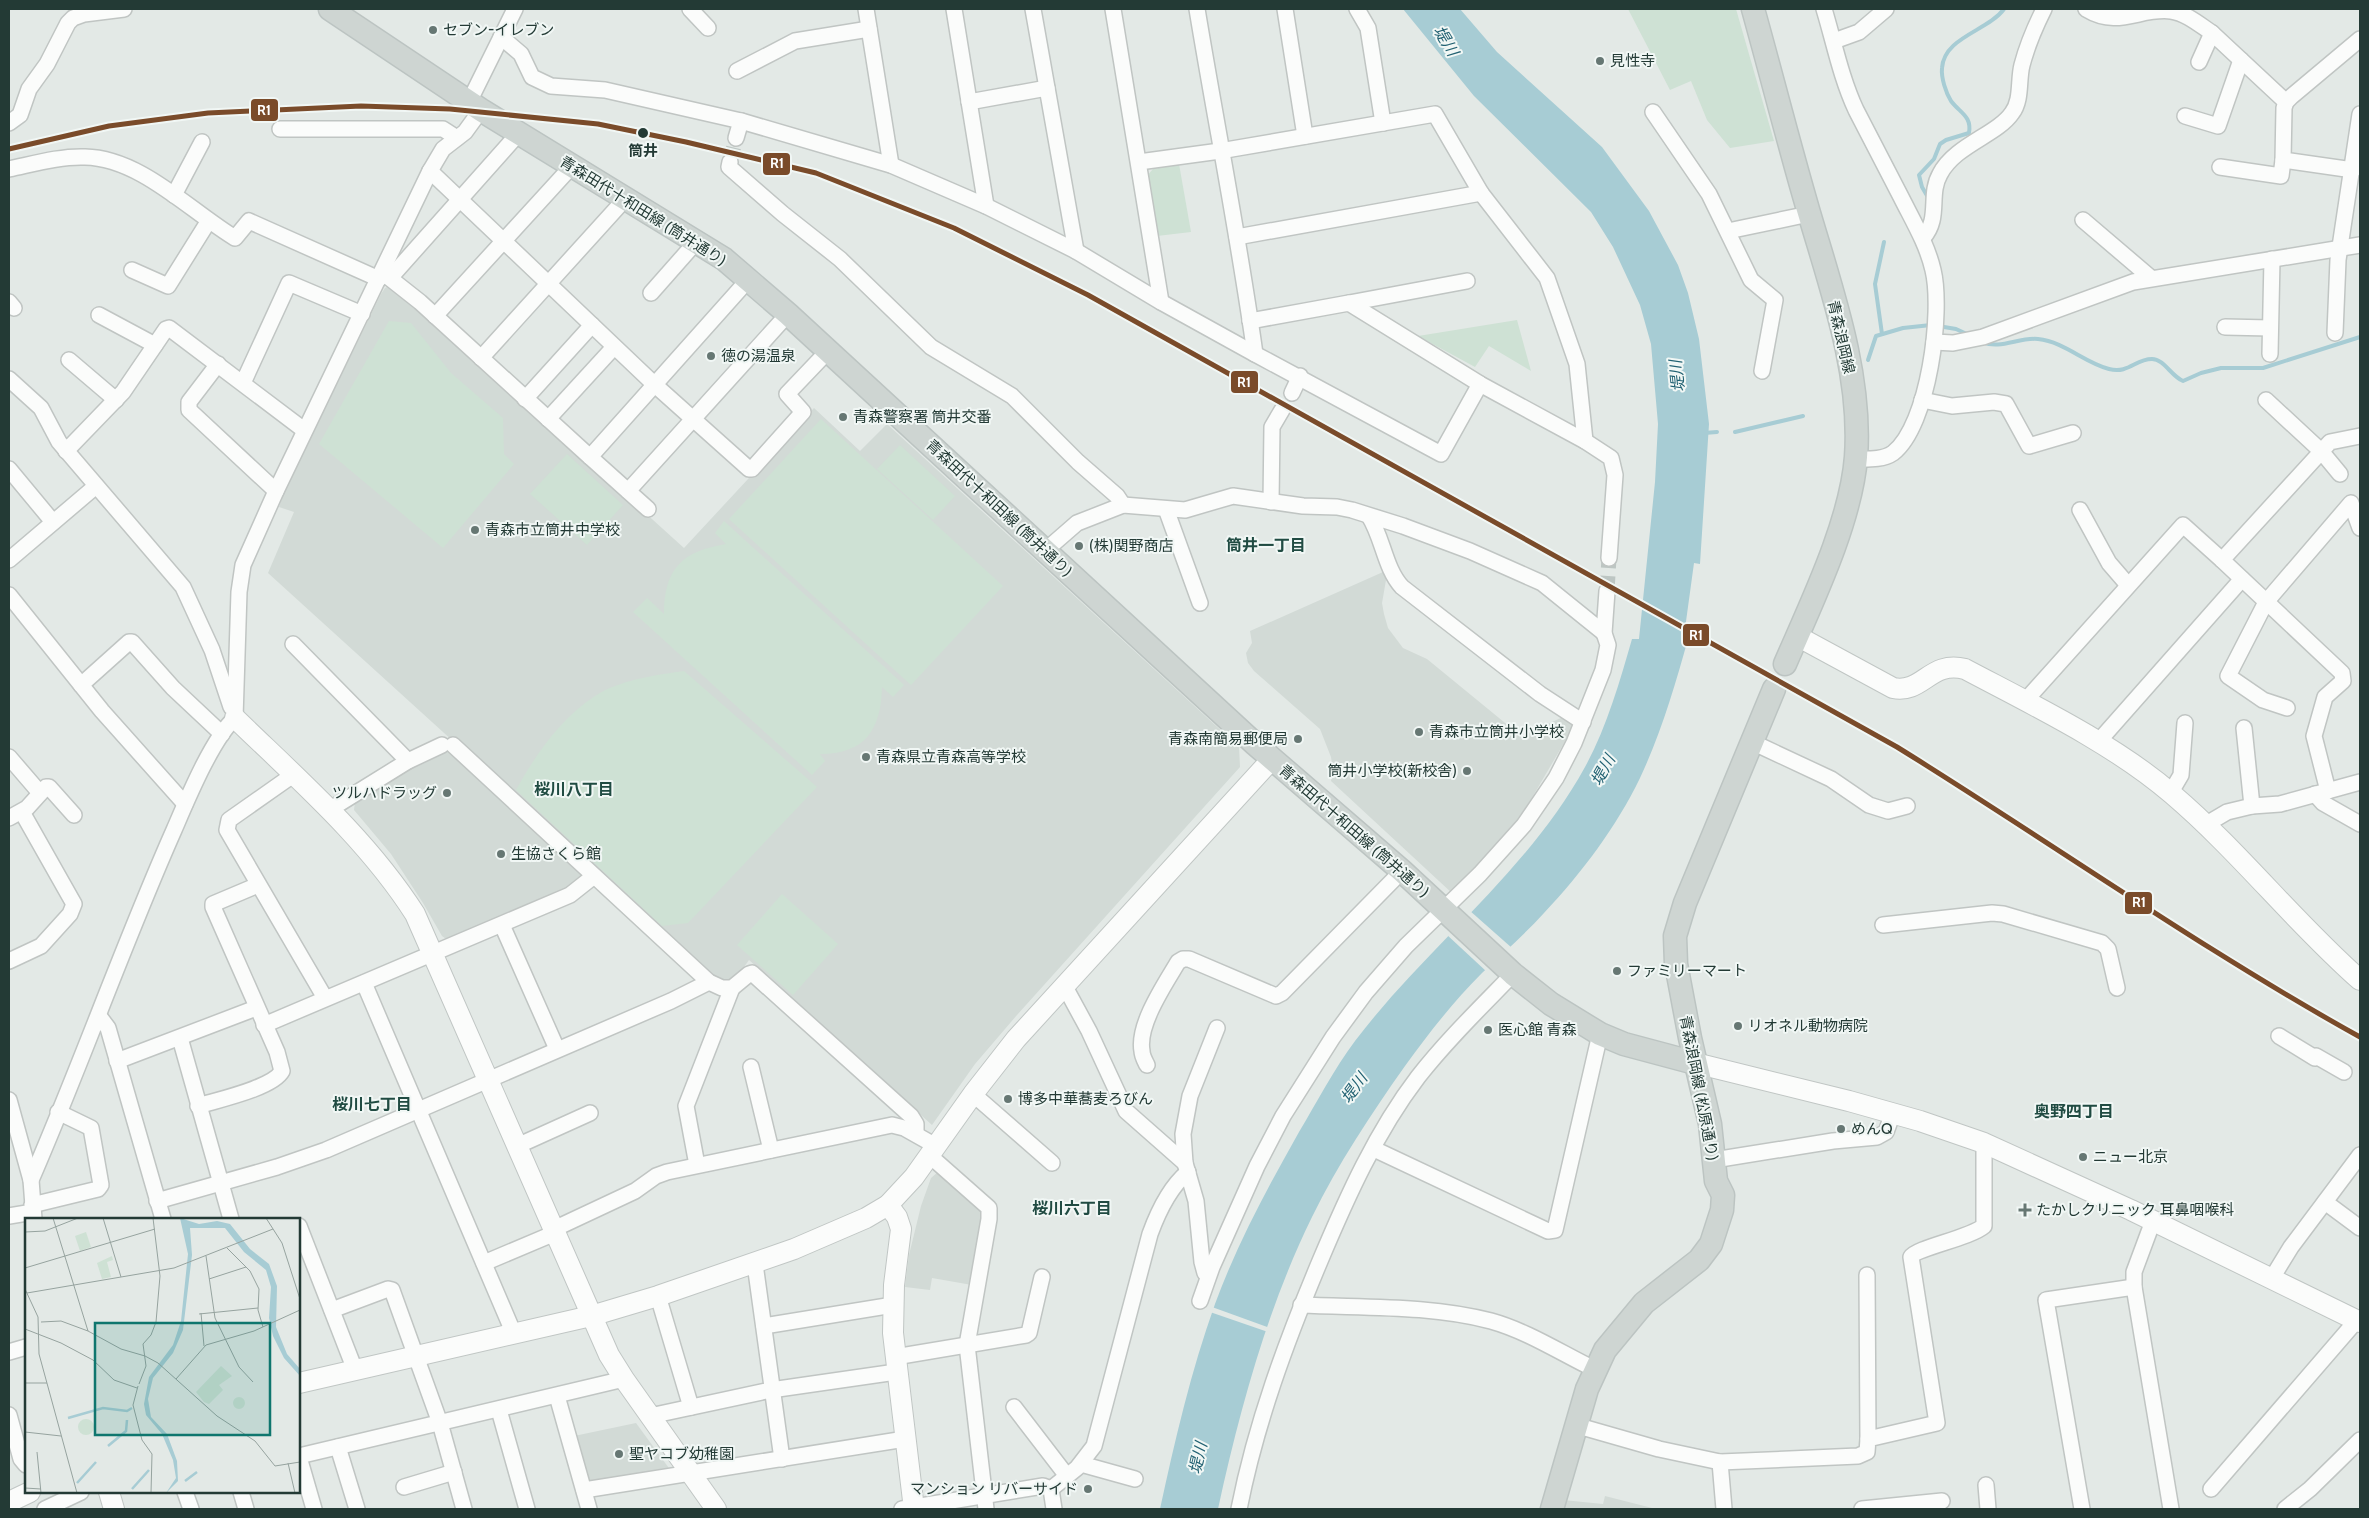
<svg xmlns="http://www.w3.org/2000/svg" width="2369" height="1518" viewBox="0 0 2369 1518" font-family="Cabin,'Noto Sans JP',sans-serif">
<style>
.built{fill:#d2dad6}
.green{fill:#cee1d4}
.water{fill:#a7ccd4}
.pier{fill:#e3e9e6}
.lines{fill:none;stroke-linecap:round;stroke-linejoin:round}
.stream{stroke:#a7ccd4;stroke-width:4}
.street-tunnel{stroke:#bdc6c3;stroke-width:15;stroke-dasharray:15 8;stroke-linecap:butt}
.street-casing{stroke:#c0c5c3;stroke-width:18}
.secondary-casing{stroke:#c0c6c4;stroke-width:22}
.primary-casing{stroke:#bcc4c2;stroke-width:25}
.street{stroke:#fbfcfb;stroke-width:15}
.secondary{stroke:#fbfcfb;stroke-width:20}
.primary{stroke:#ced5d2;stroke-width:22}
.rail-1-casing{stroke:#f1f7f5;stroke-width:9}
.rail-1{stroke:#7a4b2a;stroke-width:5}
.poi-dot{fill:#667773;stroke:#f1f7f5;stroke-width:2}
.stop-dot{fill:#233a35;stroke:#f1f7f5;stroke-width:2}
.labels{text-anchor:middle;dominant-baseline:central;stroke-width:4;stroke-linejoin:round;paint-order:stroke}
.poi-label{font-size:15px;fill:#233a35;stroke:#f1f7f5;text-anchor:start}
.stop-label{font-size:15px;font-weight:bold;fill:#233a35;stroke:#f1f7f5}
.street-label{font-size:15px;fill:#233a35;stroke:#f1f7f5}
.water-label{font-size:16px;font-style:italic;fill:#216172;stroke:#f1f7f5}
.neighbourhood-label{font-size:16px;font-weight:bold;fill:#204b42;stroke:#f1f7f5}
.inset-river{fill:none;stroke:#a7ccd4;stroke-width:2.5}
.inset-road{fill:none;stroke:#96a39f;stroke-width:1}
.view{fill:#0f766e;fill-opacity:0.15;stroke:#0f766e;stroke-width:2.5}
.inset-edge{fill:none;stroke:#233a35;stroke-width:2.5}
.line-badge{stroke:#f1f7f5;stroke-width:2}
.badge-label{font-size:14px;text-anchor:middle;font-weight:bold;fill:#fff}
</style>
<rect width="100%" height="100%" fill="#e3e9e6"/>
<!-- built -->
<g class="built">
<path d="M389,286l42,33 253,229 130,-140 46,43 27,-27 352,323 1,20 -223,248 -42,49 -43,61 -183,-165 -15,21h-17l-449,-408 26,-61 -15,-5 6,-17 96,-196 4,-6z"/>
<path d="M1383,572l3,8 -4,23 2,11 4,14 15,20 24,11 94,77 42,-19 11,9 -44,75 -28,41 -49,52 -122,-113 2,-11 -2,-13 -11,-28 -66,-58 -6,-8 -2,-10 6,-10 -2,-12z"/>
<path d="M447,745l142,131 -24,16 -116,49 -7,-5 -19,-33 -32,-49 -37,-44 1,-8z"/>
<path d="M938,1172l46,41 -12,72 -40,-7 -2,12 -25,-3 4,-32 12,-49 10,-28z"/>
<path d="M636,1423l35,48 -85,13 -12,-48z"/>
<path d="M1605,1496l51,13h-94l1,-9 40,4z"/>
</g>
<!-- green -->
<g class="green">
<path d="M1628,9h108l38,132 -44,7 -23,-28 -16,-39 -21,9z"/>
<path d="M1179,164l12,68 -34,4 -10,-60 6,-7z"/>
<path d="M1517,320l14,51 -42,-25 -14,21 -57,-31z"/>
<path d="M389,321l22,2 40,50 52,45 1,36 10,10 -71,84 -124,-104z"/>
<path d="M821,419l182,167 -92,99 -182,-166z"/>
<path d="M900,445l55,51 -22,24 -56,-51z"/>
<path d="M567,454l56,51 -36,40 -57,-51z"/>
<path d="M724,521l180,164 -11,12 -11,-10c-1,43 -17,67 -62,67l5,7 -13,14 -179,-163 14,-14 17,16c0,-46 19,-63 62,-70l-11,-11z"/>
<path d="M684,671l133,116 -129,136 -26,3 -146,-136c20,-36 44,-71 79,-94 24,-16 61,-21 89,-25z"/>
<path d="M782,894l56,50 -45,51 -56,-50z"/>
</g>
<!-- water -->
<path class="water" d="M1403,9h57l37,43 105,95 47,64 29,54 10,28 11,46 10,85 -9,140 -6,-1 -10,73 4,3c-13,47 -27,94 -48,139 -23,48 -59,96 -96,135 -19,21 -41,40 -62,60 -28,28 -54,61 -77,93 -34,48 -67,98 -93,151 -45,92 -72,192 -94,292h-58c15,-69 31,-138 55,-205 22,-60 53,-117 84,-172 18,-30 35,-63 56,-91 72,-95 172,-168 230,-274 21,-38 35,-86 47,-128h7l16,-157 3,-58 -7,-80 -11,-39 -27,-58 -22,-35 -117,-116z"/>
<!-- pier -->
<g class="pier">
<path d="M1469,910l43,38 -25,24 -41,-38z"/>
<path d="M1212,1307l58,21 -2,4 -58,-20z"/>
</g>
<g class="lines">
<!-- stream -->
<g class="stream">
<path d="M1929,199l-7,-12 -3,-12 15,-16 6,-15 6,-4 23,-7c3,-17 -9,-20 -18,-32 -5,-8 -10,-23 -9,-33 2,-31 46,-37 62,-59"/>
<path d="M1938,326l18,3 13,6"/>
<path d="M1882,334l-7,-50 9,-42"/>
<path d="M1982,342c18,8 37,-5 56,-3 27,3 45,23 71,30 20,5 26,-10 43,-10 12,0 19,17 31,22l18,-8 20,-5h42l97,-31"/>
<path d="M1868,360l8,-24 27,-8 28,-3"/>
<path d="M1735,432l68,-16"/>
<path d="M1704,433l13,-1"/>
</g>
<!-- street-tunnel -->
<g class="street-tunnel">
<path d="M730,162l6,-24"/>
<path d="M1607,591l2,-33"/>
</g>
<defs>
<g id="street">
<path d="M690,9l18,19"/>
<path d="M866,9l25,156"/>
<path d="M954,9l32,197"/>
<path d="M1033,9l43,242"/>
<path d="M1113,9l48,293"/>
<path d="M1197,9c19,115 42,229 58,345l186,100 39,-70"/>
<path d="M1285,9l20,127"/>
<path d="M1357,9l11,19 15,95"/>
<path d="M1824,9c10,33 17,69 32,101 15,29 30,58 45,87 12,24 26,47 32,73 10,41 -4,155 -40,183 -10,7 -25,6 -37,6"/>
<path d="M2086,9c33,20 54,-2 85,2 15,2 29,14 41,22"/>
<path d="M501,37l20,17 11,23 19,9 54,4 136,31 150,44 95,41 90,45 85,51 94,52"/>
<path d="M1834,41l25,-9 27,-23"/>
<path d="M2199,62l13,-29 74,69"/>
<path d="M737,71l58,-30 74,-12"/>
<path d="M469,102l46,-93"/>
<path d="M969,102l78,-14"/>
<path d="M1653,112l56,82 42,86 24,20 -13,71"/>
<path d="M2185,116l33,10 23,-66"/>
<path d="M9,123l11,-8 9,-26 18,-25 21,-41 5,-5 11,-4 40,-5"/>
<path d="M280,129h163l14,9"/>
<path d="M736,138l5,-17"/>
<path d="M730,162l-1,5 54,47 57,45 91,88 81,49 66,66 39,34 6,9"/>
<path d="M1139,162l81,-11 215,-37 46,79 66,85 30,86 8,77"/>
<path d="M2220,167l61,9 2,-16"/>
<path d="M9,169c24,-5 51,-13 76,-12 55,1 104,53 150,81l14,-17 130,58"/>
<path d="M2353,170l-70,-10 1,-52 2,-6 6,-6 68,-57"/>
<path d="M430,171l225,214 94,84h3l51,-57 -16,-18 41,-43"/>
<path d="M174,195l28,-53"/>
<path d="M2083,220l68,58"/>
<path d="M1728,231l81,-17"/>
<path d="M1237,237l244,-44"/>
<path d="M1923,238c18,-20 5,-43 17,-64 15,-29 57,-39 72,-61 10,-13 6,-33 10,-48 5,-19 13,-38 22,-56"/>
<path d="M132,270l36,16 40,-64"/>
<path d="M382,272l38,30 170,155 158,-177"/>
<path d="M390,278l129,-145"/>
<path d="M651,293l45,-51"/>
<path d="M9,302l5,6"/>
<path d="M1349,303l118,-22"/>
<path d="M99,315l56,30"/>
<path d="M435,316l137,-150"/>
<path d="M1250,321l99,-18 131,81 105,57 26,17 4,17 -6,83"/>
<path d="M2225,327l45,1"/>
<path d="M2335,333l3,-73 22,-146"/>
<path d="M1934,342l19,1 30,-6 150,-55 227,-37"/>
<path d="M2270,354l2,-95"/>
<path d="M481,358l145,-160"/>
<path d="M69,360l47,40"/>
<path d="M218,364l-29,38v8l87,81"/>
<path d="M9,379l32,29 18,34 124,145 29,63 19,57"/>
<path d="M243,383l46,-100 73,31"/>
<path d="M1292,393l8,-17"/>
<path d="M525,399l67,-74"/>
<path d="M1922,400l30,6 42,-4 12,2 23,42 44,-13"/>
<path d="M2266,400l55,51 19,23"/>
<path d="M548,419l66,-72"/>
<path d="M66,451l57,-59 43,-63 3,-1 135,102"/>
<path d="M590,457l58,52"/>
<path d="M9,469l44,53"/>
<path d="M628,491l160,-177"/>
<path d="M1271,502l1,-75 10,-17"/>
<path d="M1166,509l34,94"/>
<path d="M2080,510l29,53 19,22"/>
<path d="M1369,516c14,22 16,53 33,71l138,107 43,28"/>
<path d="M1046,550l31,-27 46,-18 62,5 48,-14 70,10 34,1 15,3 51,16 67,25 72,32 62,50"/>
<path d="M9,560l87,-74"/>
<path d="M9,595l93,116 83,93"/>
<path d="M293,644l115,117"/>
<path d="M81,685l48,-43h3l41,46 49,46"/>
<path d="M2025,701l158,-176 39,35"/>
<path d="M2287,708l-24,-8 -35,-24 38,-74 85,-99 9,25"/>
<path d="M2244,728l8,78"/>
<path d="M1752,742l79,37 38,26 19,6 19,-5"/>
<path d="M2098,742l144,-163"/>
<path d="M453,745l256,237 13,6h10l17,-14 3,-1 159,143 5,8v10"/>
<path d="M9,757l31,36"/>
<path d="M293,775l-64,45 -2,10 98,168"/>
<path d="M2328,791l-14,-55 11,-39 18,-16 -1,-8 -120,-113 108,-118 30,-6"/>
<path d="M2171,792l10,-17 4,-52"/>
<path d="M2315,794l8,9 37,21"/>
<path d="M329,810l79,-49 34,-16"/>
<path d="M9,818l18,-10 19,-21h3l25,28"/>
<path d="M2205,825l22,-13 25,-6 28,-2 80,-22"/>
<path d="M502,925l55,124"/>
<path d="M1883,925l109,-12 11,1 99,29 6,6 9,39"/>
<path d="M9,961l32,-15 29,-32 4,-10 -52,-92"/>
<path d="M364,983l150,351"/>
<path d="M1064,985l25,46 37,80 59,52"/>
<path d="M99,1016l9,12 55,191"/>
<path d="M264,1025l306,-130 24,-19"/>
<path d="M2279,1036l36,22"/>
<path d="M180,1038l51,181"/>
<path d="M2316,1056l28,16"/>
<path d="M117,1061l139,-53"/>
<path d="M1147,1065c-2,-4 -5,-9 -5,-14 -5,-26 23,-67 36,-89l5,-3h6l87,37 6,-3 120,-122"/>
<path d="M751,1067l20,83"/>
<path d="M973,1094l79,69"/>
<path d="M9,1100l22,80 3,39"/>
<path d="M198,1106c19,-6 75,-18 84,-35l-5,-19 -64,-145v-3l45,-19"/>
<path d="M517,1146l73,-33"/>
<path d="M1374,1149l174,82 7,-1 45,-196"/>
<path d="M929,1155l60,53v11l-22,126 19,164"/>
<path d="M1714,1160l119,-19 44,-4 9,-5 7,-19"/>
<path d="M697,1165l-11,-59 46,-118"/>
<path d="M31,1180c50,-115 92,-235 143,-350 13,-30 38,-91 61,-112l4,-126 4,-27 33,-74 154,-320 13,-22 22,-17 16,-22"/>
<path d="M157,1201l120,-34 49,-17 345,-149 38,-19"/>
<path d="M2325,1202l35,26"/>
<path d="M32,1205l66,-16 3,-4 -10,-57 -33,-16"/>
<path d="M9,1216l24,-4"/>
<path d="M2153,1221l-19,51v15l37,222"/>
<path d="M299,1226l56,144"/>
<path d="M554,1229l81,-38 21,-15 11,-4 225,-47 12,3 32,18"/>
<path d="M484,1263l71,-30"/>
<path d="M755,1264l27,195"/>
<path d="M1867,1275l1,164"/>
<path d="M1208,1276l-3,-3 -3,-11 -6,-61 -11,-38 -2,-29 7,-38 27,-68"/>
<path d="M2272,1278l19,-31 69,-92"/>
<path d="M658,1296l33,111"/>
<path d="M1200,1301l12,-34 45,-101 26,-50 50,-79 33,-45 40,-46 74,-72 44,-49 32,-47 18,-35 29,-73 5,-25 -4,-12 3,-42"/>
<path d="M1301,1305c63,3 129,0 190,16 36,10 70,32 103,48"/>
<path d="M332,1310l56,-21 4,1 48,133 24,86"/>
<path d="M764,1326l129,-21"/>
<path d="M9,1352l17,-5"/>
<path d="M895,1357l131,-22 3,-2 13,-56"/>
<path d="M557,1396l32,113"/>
<path d="M1014,1407l53,69"/>
<path d="M499,1410l28,99"/>
<path d="M9,1415l12,44 5,6"/>
<path d="M650,1416l121,-26 125,-18"/>
<path d="M1575,1425l84,24 61,13 138,-6 9,-4 1,-13 69,-16 -26,-166c5,-9 59,-19 73,-31v-83"/>
<path d="M338,1447l19,62"/>
<path d="M299,1456l325,-77"/>
<path d="M299,1457l15,52"/>
<path d="M1720,1462l4,47"/>
<path d="M1081,1464l54,15"/>
<path d="M1986,1485l2,24"/>
<path d="M404,1487l50,-15"/>
<path d="M1051,1489l26,-21 17,-22 56,-212c8,-22 21,-48 38,-62"/>
<path d="M2211,1489l146,-169"/>
<path d="M584,1490l321,-51"/>
<path d="M185,1492l6,17"/>
<path d="M241,1492l5,17"/>
<path d="M45,1509l36,-17"/>
<path d="M902,1509l141,-23 8,3 3,20"/>
<path d="M1239,1509c17,-86 47,-167 81,-248 27,-64 56,-129 98,-184 29,-37 63,-70 95,-103"/>
<path d="M1862,1509l80,-8"/>
<path d="M2082,1509l-36,-209 88,-13"/>
<path d="M2285,1509l25,-20 50,-49"/>
</g>
<g id="secondary">
<path d="M1797,636l96,52c30,6 37,-28 72,-19 68,36 149,75 207,125 67,57 122,128 188,186"/>
<path d="M235,718c64,62 132,121 180,196l194,441 15,24 92,130"/>
<path d="M1695,1063l154,38 71,20 64,22 147,67 229,112"/>
<path d="M888,1205l9,12 4,12 -7,56 -1,48 21,176"/>
<path d="M299,1383l292,-67 67,-20 136,-47 72,-31 22,-13 26,-28 59,-83 43,-55 256,-280"/>
<path d="M109,1492l5,17"/>
<path d="M9,1502l21,-10"/>
</g>
<g id="primary">
<path d="M330,9l151,101 243,149 64,55 467,430 147,127 111,103 38,30 49,30 24,10 71,19"/>
<path d="M1753,9c19,68 36,136 56,204 23,78 53,162 47,244 -5,65 -45,147 -71,207"/>
<path d="M1552,1509l35,-120 18,-39 39,-47 55,-43 12,-16 11,-34 1,-15 -7,-14 -6,-57 -20,-86 -14,-74 -1,-28 10,-33 89,-214"/>
</g>
</defs>
<!-- street casing -->
<use href="#street" class="street-casing"/>
<!-- secondary casing -->
<use href="#secondary" class="secondary-casing"/>
<!-- primary casing -->
<use href="#primary" class="primary-casing"/>
<!-- street -->
<use href="#street" class="street"/>
<!-- secondary -->
<use href="#secondary" class="secondary"/>
<!-- primary -->
<use href="#primary" class="primary"/>
<defs>
<path id="rail-1" d="M9,149l100,-23 99,-13 153,-7 89,3 148,15 88,18 130,31 138,55 134,67 809,452c155,96 304,202 463,290"/>
</defs>
<!-- rail-1 casing -->
<use href="#rail-1" class="rail-1-casing"/>
<!-- rail-1 -->
<use href="#rail-1" class="rail-1"/>
</g>
<!-- markers -->
<g class="poi-dot">
<circle cx="433" cy="30" r="5"/>
<circle cx="1600" cy="61" r="5"/>
<circle cx="711" cy="356" r="5"/>
<circle cx="843" cy="417" r="5"/>
<circle cx="475" cy="530" r="5"/>
<circle cx="1079" cy="546" r="5"/>
<circle cx="1419" cy="732" r="5"/>
<circle cx="1298" cy="739" r="5"/>
<circle cx="866" cy="757" r="5"/>
<circle cx="1467" cy="771" r="5"/>
<circle cx="447" cy="793" r="5"/>
<circle cx="501" cy="854" r="5"/>
<circle cx="1617" cy="971" r="5"/>
<circle cx="1738" cy="1026" r="5"/>
<circle cx="1488" cy="1030" r="5"/>
<circle cx="1008" cy="1099" r="5"/>
<circle cx="1841" cy="1129" r="5"/>
<circle cx="2083" cy="1157" r="5"/>
<path d="M2022.5 1202.5h5v5h5v5h-5v5h-5v-5h-5v-5h5z"/>
<circle cx="619" cy="1454" r="5"/>
<circle cx="1088" cy="1489" r="5"/>
</g>
<circle class="stop-dot" cx="643" cy="133" r="6"/>
<g class="labels">
<!-- poi labels -->
<g class="poi-label">
<text x="443" y="30">セブン-イレブン</text>
<text x="1610" y="61">見性寺</text>
<text x="721" y="356">徳の湯温泉</text>
<text x="853" y="417">青森警察署 筒井交番</text>
<text x="485" y="530">青森市立筒井中学校</text>
<text x="1089" y="546">(株)関野商店</text>
<text x="1429" y="732">青森市立筒井小学校</text>
<text x="1288" y="739" text-anchor="end">青森南簡易郵便局</text>
<text x="876" y="757">青森県立青森高等学校</text>
<text x="1457" y="771" text-anchor="end">筒井小学校(新校舎)</text>
<text x="437" y="793" text-anchor="end">ツルハドラッグ</text>
<text x="511" y="854">生協さくら館</text>
<text x="1627" y="971">ファミリーマート</text>
<text x="1748" y="1026">リオネル動物病院</text>
<text x="1498" y="1030">医心館 青森</text>
<text x="1018" y="1099">博多中華蕎麦ろびん</text>
<text x="1851" y="1129">めんQ</text>
<text x="2093" y="1157">ニュー北京</text>
<text x="2036" y="1210">たかしクリニック 耳鼻咽喉科</text>
<text x="629" y="1454">聖ヤコブ幼稚園</text>
<text x="1078" y="1489" text-anchor="end">マンション リバーサイド</text>
</g>
<!-- stop labels -->
<g class="stop-label">
<text x="643" y="151">筒井</text>
</g>
<!-- street labels -->
<g class="street-label">
<text transform="translate(643 211) rotate(32)">青森田代十和田線 (筒井通り)</text>
<text transform="translate(1841 337) rotate(77)">青森浪岡線</text>
<text transform="translate(999 508) rotate(43)">青森田代十和田線 (筒井通り)</text>
<text transform="translate(1354 831) rotate(41)">青森田代十和田線 (筒井通り)</text>
<text transform="translate(1699 1088) rotate(79)">青森浪岡線 (松原通り)</text>
</g>
<!-- water labels -->
<g class="water-label">
<text transform="translate(1446 41) rotate(59)">堤川</text>
<text transform="translate(1677 376) rotate(-96)">堤川</text>
<text transform="translate(1603 770) rotate(-61)">堤川</text>
<text transform="translate(1354 1088) rotate(-54)">堤川</text>
<text transform="translate(1198 1458) rotate(-77)">堤川</text>
</g>
<!-- neighbourhood labels -->
<g class="neighbourhood-label">
<text x="1266" y="545">筒井一丁目</text>
<text x="574" y="789">桜川八丁目</text>
<text x="372" y="1104">桜川七丁目</text>
<text x="2074" y="1111">奥野四丁目</text>
<text x="1072" y="1208">桜川六丁目</text>
</g>
</g>
<!-- overview -->
<g transform="translate(25 1218)">
<rect width="275" height="275" fill="#e3e9e6"/>
<path d="M61,14l5,15 -11,4 -5,-15zM87,38l1,4 -6,2 4,15 -9,2 -5,-16zM196,148l11,10 -13,9 4,5 -14,14 -5,-2 -8,-10zM208 185a6 6 0 1 1 12 0a6 6 0 1 1-12 0ZM53 209a8 8 0 1 1 16 0a8 8 0 1 1-16 0Z" fill="#cee1d4"/>
<path d="M155,0l19,6 18,-3 13,3 20,25 19,15 8,22 -1,41 11,27 13,15v7l-16,-18 -11,-22 -4,-18 2,-31 -5,-17 -22,-18 -19,-24h-35l2,27 -9,75 -10,23 -20,25 -5,21 3,18 16,17 10,27 1,20 -12,12 10,-15 -3,-18 -11,-26 -16,-19 -2,-11 5,-27 24,-32 8,-24 7,-67z" fill="#a7ccd4"/>
<path class="inset-river" d="M43,200l35,-10 24,3 5,-3M83,228l18,-15 1,-11M160,263l12,-9M52,265l19,-21M107,271l17,-19"/>
<path class="inset-road" d="M28,0l35,113M78,0l18,59M241,0l16,25 18,56M0,14l20,-1 33,-13M202,30l23,23 9,18 -1,21 5,17M181,38l9,62 24,49 14,15M0,50l130,-39M184,61l37,-12M0,71l13,28 1,37 38,139M2,75l147,-25 99,-39M176,95l3,33M174,96l59,-6M16,104l20,-1 27,10 33,18 24,7M0,111l36,14 32,17 21,20 23,8M120,138l13,7 59,53 38,25 20,25 25,-4M151,161l30,-34 48,-14 46,-21M0,165h22M114,166l7,-18 -3,-22 8,-9 5,-13 4,-46 -7,-58M113,168l-5,19 9,35 10,14 -1,39M0,214l36,4M12,234l4,41M263,245l7,30M0,270l16,1"/>
<path class="view" d="M70,105h175v112h-175z"/>
<rect width="275" height="275" class="inset-edge"/>
</g>
<g class="line-badge">
<rect x="250" y="98" width="29" height="24" rx="5" fill="#7a4b2a"/>
<rect x="762" y="152" width="29" height="24" rx="5" fill="#7a4b2a"/>
<rect x="1230" y="370" width="29" height="24" rx="5" fill="#7a4b2a"/>
<rect x="1682" y="623" width="28" height="24" rx="5" fill="#7a4b2a"/>
<rect x="2124" y="891" width="29" height="24" rx="5" fill="#7a4b2a"/>
</g>
<g class="badge-label">
<text x="264" y="115">R1</text>
<text x="777" y="168">R1</text>
<text x="1244" y="387">R1</text>
<text x="1696" y="640">R1</text>
<text x="2139" y="907">R1</text>
</g>
<!-- border -->
<rect width="2369" height="1518" fill="none" stroke="#233a35" stroke-width="20"/>
</svg>
